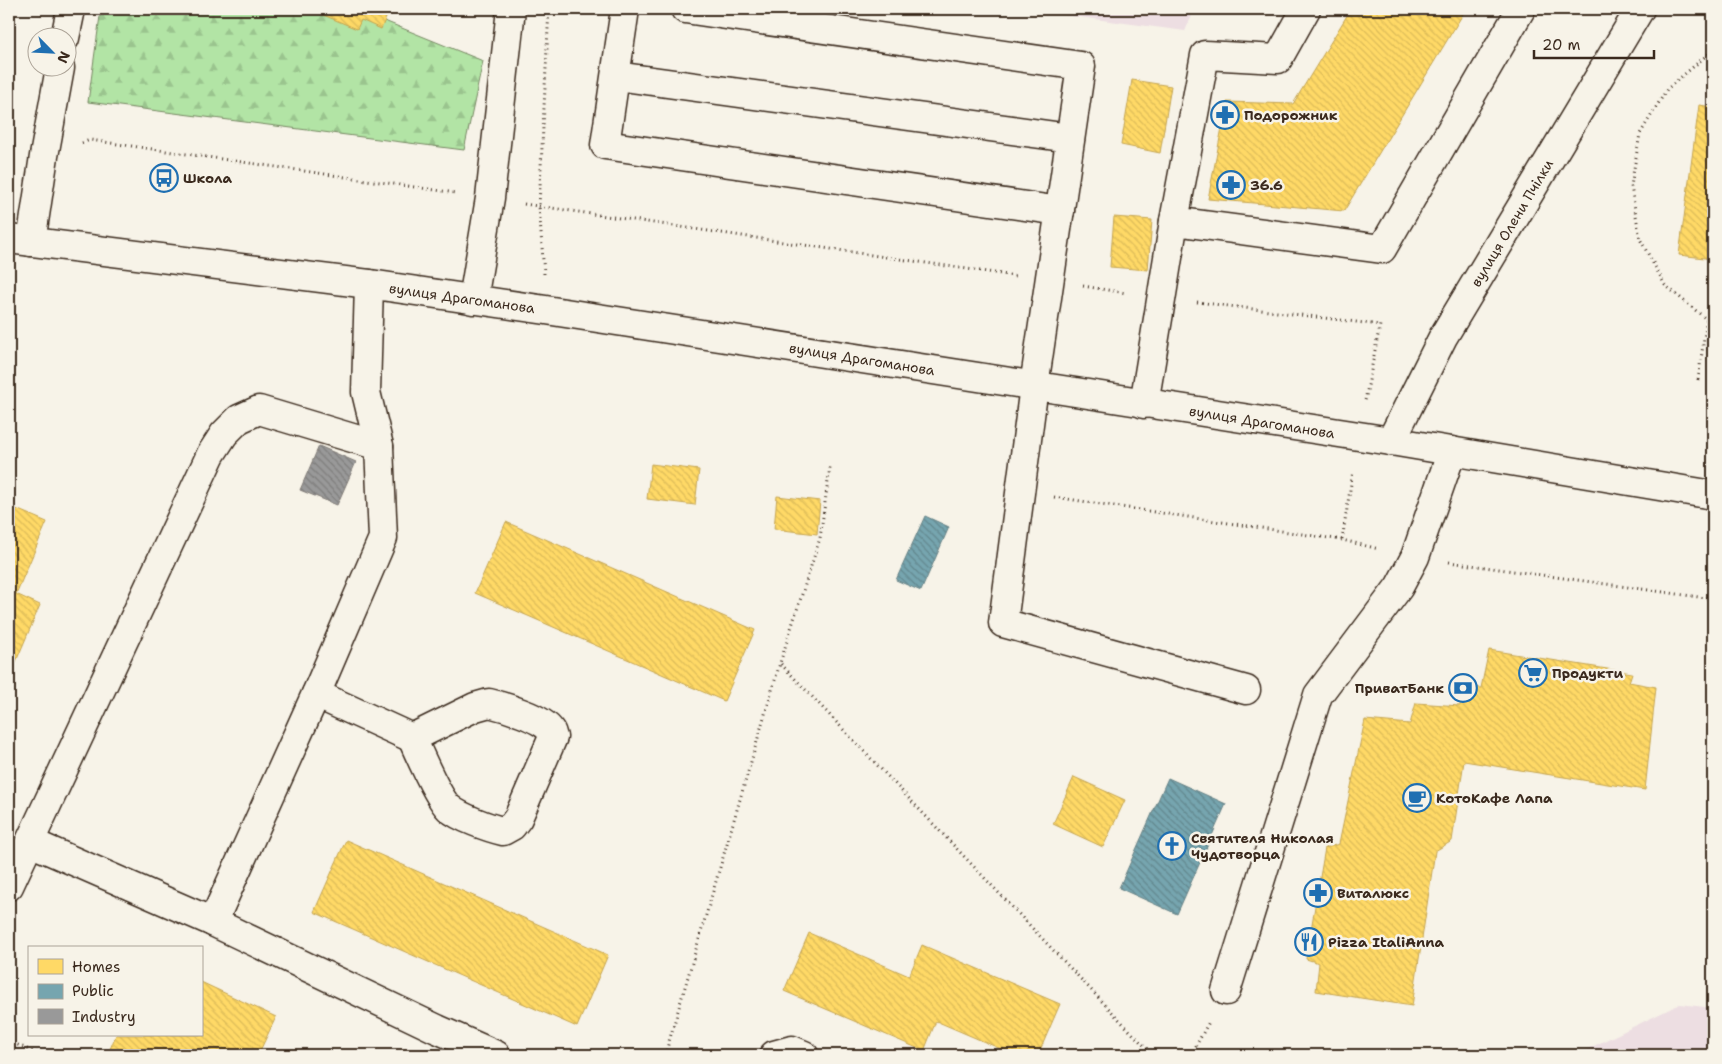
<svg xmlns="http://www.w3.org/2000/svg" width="1722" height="1064" viewBox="0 0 1722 1064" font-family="'Shantell Sans',sans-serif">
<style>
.built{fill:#eddee2}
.forest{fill:url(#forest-firs);stroke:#768762}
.homes{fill:url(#homes-back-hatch);stroke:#c4a450}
.public{fill:url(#public-back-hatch);stroke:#648084}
.industry{fill:url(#industry-back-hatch);stroke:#7d7874}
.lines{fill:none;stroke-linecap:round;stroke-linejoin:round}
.minor-casing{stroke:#3b2a1e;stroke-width:31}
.path{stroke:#3b2a1e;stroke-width:3;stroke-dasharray:1 4;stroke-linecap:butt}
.minor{stroke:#f7f3e8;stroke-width:28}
.labels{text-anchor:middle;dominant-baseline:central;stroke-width:5;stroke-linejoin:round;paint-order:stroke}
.poi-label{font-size:14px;font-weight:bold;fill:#3b2a1e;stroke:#f7f3e8;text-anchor:start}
.street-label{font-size:14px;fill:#3b2a1e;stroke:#f7f3e8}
</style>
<defs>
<pattern id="forest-firs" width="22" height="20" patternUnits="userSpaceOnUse" patternTransform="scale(1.25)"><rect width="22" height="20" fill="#b2e4a5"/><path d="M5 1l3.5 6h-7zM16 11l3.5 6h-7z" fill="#9ac48e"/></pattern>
<pattern id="homes-back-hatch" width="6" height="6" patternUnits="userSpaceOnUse" patternTransform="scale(1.25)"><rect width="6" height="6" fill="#ffd966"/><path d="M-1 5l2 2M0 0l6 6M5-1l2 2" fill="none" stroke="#dbba58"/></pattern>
<pattern id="public-back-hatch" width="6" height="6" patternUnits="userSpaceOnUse" patternTransform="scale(1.25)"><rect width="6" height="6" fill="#76a5af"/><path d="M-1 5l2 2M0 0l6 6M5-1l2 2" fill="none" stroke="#62878e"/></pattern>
<pattern id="industry-back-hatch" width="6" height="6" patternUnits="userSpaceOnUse" patternTransform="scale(1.25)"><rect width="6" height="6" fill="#999"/><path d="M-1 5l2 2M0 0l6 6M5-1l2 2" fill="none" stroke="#7e7d7c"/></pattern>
</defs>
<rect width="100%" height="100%" fill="#f7f3e8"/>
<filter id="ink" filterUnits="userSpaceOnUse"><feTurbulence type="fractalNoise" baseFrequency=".02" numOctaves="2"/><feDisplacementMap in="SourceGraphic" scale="10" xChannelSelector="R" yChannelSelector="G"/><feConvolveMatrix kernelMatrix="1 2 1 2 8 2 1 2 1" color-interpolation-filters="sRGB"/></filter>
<g filter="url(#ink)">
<!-- built -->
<g class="built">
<path d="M1019,9h176l-10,22z"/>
<path d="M1680,1004l33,4v47h-138z"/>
</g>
<!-- forest -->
<path class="forest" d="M101,9h254l128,52 -19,89 -376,-48z"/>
<!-- homes -->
<g class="homes">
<path d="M309,9h81l-9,20 -20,-9 -4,9z"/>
<path d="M1351,9h115l-122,202 -136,-12 19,-97 66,2z"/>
<path d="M1132,80l39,6 -11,67 -39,-8z"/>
<path d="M1699,105l14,2v152l-34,-4z"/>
<path d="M1114,217l38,3 -4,50 -38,-3z"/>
<path d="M651,464l48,6 -4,35 -48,-6z"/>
<path d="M777,496l43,5 -3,33 -43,-5z"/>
<path d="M9,506l38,16 -31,72 24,11 -31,73z"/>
<path d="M506,522l249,108 -31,71 -249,-108z"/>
<path d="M1489,650l143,23 -3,9 27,5 -11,103 -181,-29 -12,80 -17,10 -23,155 -96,-15 3,-28 -13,-4 19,-111 14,-4 26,-124 45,4 6,-21 44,3 2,-19 19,1z"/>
<path d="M1074,777l51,23 -22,47 -50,-23z"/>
<path d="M346,840l262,115 -31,72 -263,-115z"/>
<path d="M809,933l100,43 13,-31 138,59 -22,51h-23l-79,-34 -12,30 -140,-60z"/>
<path d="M201,982l75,35 -18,38h-134l-14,-6 6,-14h85z"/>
</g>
<!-- public -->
<g class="public">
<path d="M925,516l24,11 -28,64 -25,-11z"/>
<path d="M1168,778l58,26 -49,110 -58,-26z"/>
</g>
<!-- industry -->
<path class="industry" d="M319,446l37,16 -19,43 -37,-15z"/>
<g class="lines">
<defs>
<g id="minor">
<path d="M625,9l-20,136 455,66"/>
<path d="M685,9l396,57 -47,320 -31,237 243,67"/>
<path d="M1306,9l-28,50 -73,-4 -31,166 208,28 139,-240"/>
<path d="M65,38l6,-29"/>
<path d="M616,76l454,62"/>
<path d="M9,239l360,45 177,26 845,131 322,54"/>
<path d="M31,242l13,-86 16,-88"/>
<path d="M473,300l17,-102 21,-189"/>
<path d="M1144,404l30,-183"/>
<path d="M1391,441l52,-104 197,-328"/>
<path d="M316,694l96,44"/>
<path d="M489,703c13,3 54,15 61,27 2,2 2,5 3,7l-35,81 -6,8 -9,5c-14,-3 -44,-14 -54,-23 -11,-10 -30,-54 -37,-70l63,-31z"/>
<path d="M30,842l183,80 224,107 59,26"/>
<path d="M9,886l202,-432 13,-20 15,-15 20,-9 120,36"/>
<path d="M213,922l103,-228 67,-156 -4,-92 -13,-54 3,-108"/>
<path d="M1226,991l92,-296 81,-108 16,-30 37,-106"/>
<path d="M774,1055l18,-5 12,5"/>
</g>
</defs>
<!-- minor casing -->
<use href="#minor" class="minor-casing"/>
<!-- path -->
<g class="path">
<path d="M1713,52l-6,3 -40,34 -27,45 -9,52 9,53 25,46 41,34 7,3"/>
<path d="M82,143l8,-3 366,53"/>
<path d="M524,204l491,72"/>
<path d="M544,274l-5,-68 10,-197"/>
<path d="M1083,286l43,7"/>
<path d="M1197,302l183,23 -15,76"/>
<path d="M1698,380l14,-98"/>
<path d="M1054,497l288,43 37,9"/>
<path d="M1342,540l11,-69"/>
<path d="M1449,562l264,37"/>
<path d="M781,664l372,391"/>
<path d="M13,1043l28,12"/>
<path d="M665,1055l115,-392 40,-125 10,-71"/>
<path d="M1191,1055l19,-35"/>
</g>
<!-- minor -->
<use href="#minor" class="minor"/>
</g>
</g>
<!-- icons -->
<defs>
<symbol id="pharmacy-ring" viewBox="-11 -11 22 22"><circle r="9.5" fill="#f7f3e8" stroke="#1f6fb2" stroke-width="1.5"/><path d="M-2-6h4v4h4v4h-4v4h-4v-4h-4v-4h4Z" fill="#1f6fb2"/></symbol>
<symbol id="bus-ring" viewBox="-11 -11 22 22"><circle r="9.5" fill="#f7f3e8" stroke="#1f6fb2" stroke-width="1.5"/><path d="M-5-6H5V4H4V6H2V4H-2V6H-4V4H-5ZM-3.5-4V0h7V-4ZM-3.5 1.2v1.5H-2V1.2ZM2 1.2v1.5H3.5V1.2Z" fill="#1f6fb2"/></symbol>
<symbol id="supermarket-ring" viewBox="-11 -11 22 22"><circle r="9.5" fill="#f7f3e8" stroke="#1f6fb2" stroke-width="1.5"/><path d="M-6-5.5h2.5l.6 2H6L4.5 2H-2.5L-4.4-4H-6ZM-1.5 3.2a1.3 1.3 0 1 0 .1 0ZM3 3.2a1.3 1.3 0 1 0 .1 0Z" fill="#1f6fb2"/></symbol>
<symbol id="bank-ring" viewBox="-11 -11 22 22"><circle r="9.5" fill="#f7f3e8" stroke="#1f6fb2" stroke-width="1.5"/><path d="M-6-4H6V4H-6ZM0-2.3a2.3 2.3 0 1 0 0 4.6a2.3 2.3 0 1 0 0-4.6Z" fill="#1f6fb2"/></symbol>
<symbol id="cafe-ring" viewBox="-11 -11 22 22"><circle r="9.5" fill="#f7f3e8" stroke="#1f6fb2" stroke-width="1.5"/><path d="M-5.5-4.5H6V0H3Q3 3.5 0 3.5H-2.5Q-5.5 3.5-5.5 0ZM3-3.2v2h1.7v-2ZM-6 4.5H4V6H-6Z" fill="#1f6fb2"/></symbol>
<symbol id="church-ring" viewBox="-11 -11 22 22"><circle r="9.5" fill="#f7f3e8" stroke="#1f6fb2" stroke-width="1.5"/><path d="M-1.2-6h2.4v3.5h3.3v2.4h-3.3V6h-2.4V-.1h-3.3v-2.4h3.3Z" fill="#1f6fb2"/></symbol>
<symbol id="restaurant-ring" viewBox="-11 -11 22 22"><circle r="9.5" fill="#f7f3e8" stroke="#1f6fb2" stroke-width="1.5"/><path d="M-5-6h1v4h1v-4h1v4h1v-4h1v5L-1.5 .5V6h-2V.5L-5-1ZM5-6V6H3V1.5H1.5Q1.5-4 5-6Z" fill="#1f6fb2"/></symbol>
</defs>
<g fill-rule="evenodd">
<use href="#pharmacy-ring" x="1209" y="99" width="32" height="32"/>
<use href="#bus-ring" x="148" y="162" width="32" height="32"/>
<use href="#pharmacy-ring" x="1215" y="169" width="32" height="32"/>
<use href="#supermarket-ring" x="1517" y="657" width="32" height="32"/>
<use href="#bank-ring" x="1447" y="672" width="32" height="32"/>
<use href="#cafe-ring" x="1401" y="782" width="32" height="32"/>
<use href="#church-ring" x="1156" y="830" width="32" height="32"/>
<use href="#pharmacy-ring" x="1302" y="877" width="32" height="32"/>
<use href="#restaurant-ring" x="1293" y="926" width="32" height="32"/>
</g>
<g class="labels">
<!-- poi labels -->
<g class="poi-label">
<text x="1244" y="115">Подорожник</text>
<text x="183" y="178">Школа</text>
<text x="1250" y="185">36.6</text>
<text x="1552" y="673">Продукти</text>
<text x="1444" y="688" text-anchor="end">ПриватБанк</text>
<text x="1436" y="798">КотоКафе Лапа</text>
<text x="1191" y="838">Святителя Николая<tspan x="1191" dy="16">Чудотворца</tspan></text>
<text x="1337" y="893">Виталюкс</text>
<text x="1328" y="942">Pizza ItaliAnna</text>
</g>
<!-- street labels -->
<g class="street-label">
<text transform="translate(1512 223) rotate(-59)">вулиця Олени Пчілки</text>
<text transform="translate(462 298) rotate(8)">вулиця Драгоманова</text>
<text transform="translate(862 359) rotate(9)">вулиця Драгоманова</text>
<text transform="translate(1262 422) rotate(9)">вулиця Драгоманова</text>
</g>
</g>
<!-- margin -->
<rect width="1722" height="1064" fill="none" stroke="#f7f3e8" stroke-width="30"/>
<rect x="15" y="15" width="1692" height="1034" fill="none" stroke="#3b2a1e" stroke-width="2" filter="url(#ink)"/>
<!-- legend -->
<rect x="28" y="946" width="175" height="90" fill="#f7f3e8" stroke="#aca397"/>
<rect x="38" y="959" width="25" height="15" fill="#ffd966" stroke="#aca397"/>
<text x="72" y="972" font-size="15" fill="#3b2a1e">Homes</text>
<rect x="38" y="984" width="25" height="15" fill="#76a5af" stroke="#aca397"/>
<text x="72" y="996" font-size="15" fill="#3b2a1e">Public</text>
<rect x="38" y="1009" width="25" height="15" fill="#999999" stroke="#aca397"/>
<text x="72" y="1022" font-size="15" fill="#3b2a1e">Industry</text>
<!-- north arrow -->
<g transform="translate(52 52) rotate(114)"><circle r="24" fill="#f7f3e8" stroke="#aca397"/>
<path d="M0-4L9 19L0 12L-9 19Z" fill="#1f6fb2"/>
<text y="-8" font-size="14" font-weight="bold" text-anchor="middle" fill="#3b2a1e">N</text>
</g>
<!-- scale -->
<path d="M1534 50v8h120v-8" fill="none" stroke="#3b2a1e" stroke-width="2.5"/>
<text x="1542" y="50" font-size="15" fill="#3b2a1e" stroke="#f7f3e8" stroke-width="4" paint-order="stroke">20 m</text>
</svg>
